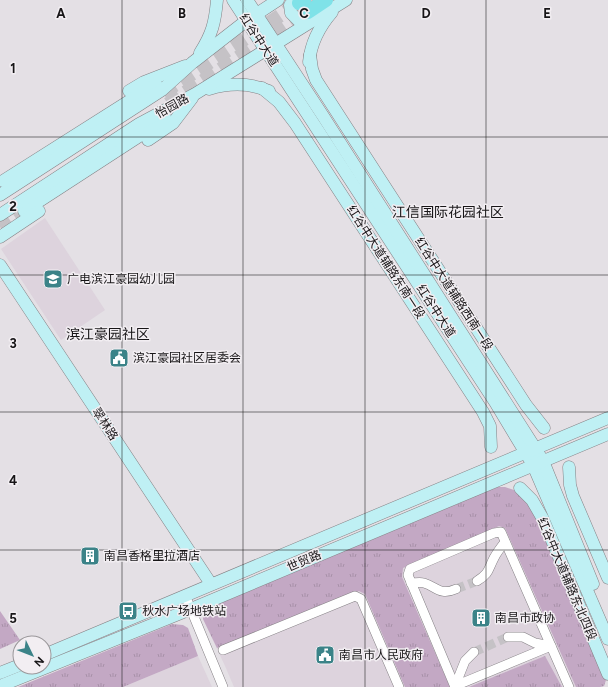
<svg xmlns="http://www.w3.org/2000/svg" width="608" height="687" viewBox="0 0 608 687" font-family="Figtree,'Noto Sans SC',sans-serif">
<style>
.built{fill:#ddd3dd}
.grass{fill:url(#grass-tufts)}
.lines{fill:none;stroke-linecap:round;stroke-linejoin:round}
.street-tunnel{stroke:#c5c2c6;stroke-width:9;stroke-dasharray:9 4.5;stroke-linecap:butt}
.secondary-tunnel{stroke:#c5c2c6;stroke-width:12;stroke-dasharray:12 6;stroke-linecap:butt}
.primary-tunnel{stroke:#c5c2c6;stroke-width:14;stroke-dasharray:14 7;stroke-linecap:butt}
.street-casing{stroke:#858185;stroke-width:10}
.secondary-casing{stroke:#858185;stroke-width:13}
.primary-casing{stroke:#bebdbe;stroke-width:15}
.street{stroke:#fff;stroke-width:9}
.secondary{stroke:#bff0f4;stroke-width:12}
.primary{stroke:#7fe2e8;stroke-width:14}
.grid{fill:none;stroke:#171517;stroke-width:1;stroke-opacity:0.55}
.labels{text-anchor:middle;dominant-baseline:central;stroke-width:3;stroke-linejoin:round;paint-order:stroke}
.street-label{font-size:12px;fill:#171517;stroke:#f2eef2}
.poi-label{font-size:12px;fill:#171517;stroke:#f2eef2;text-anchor:start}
.quarter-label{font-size:14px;fill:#171517;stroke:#f2eef2}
.grid-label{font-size:13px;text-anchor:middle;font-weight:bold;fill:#171517;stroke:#f2eef2;stroke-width:3;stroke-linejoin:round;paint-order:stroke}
</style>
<defs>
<pattern id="grass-tufts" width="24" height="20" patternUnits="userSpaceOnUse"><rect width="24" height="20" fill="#c3a8c4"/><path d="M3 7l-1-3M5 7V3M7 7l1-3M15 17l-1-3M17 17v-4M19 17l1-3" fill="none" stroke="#a790a8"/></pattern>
</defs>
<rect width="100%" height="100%" fill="#e4e0e5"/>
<!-- built -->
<g class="built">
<path d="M45,218l60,92 -44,30 -60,-91z"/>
<path d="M505,487l101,193 -2,6 -4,1h-366l-9,-21 -22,-47 1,-9z"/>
<path d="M198,656l14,31h-89z"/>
</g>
<!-- grass -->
<g class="grass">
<path d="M492,487h13l12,4 22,26 67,163 -2,6 -4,1h-24l-71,-159 -6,-2 -96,42 -1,9 48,110h-45l-40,-93 -6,-3 -118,48 -24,9 -14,-29 1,-9 4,-5z"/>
<path d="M0,611l20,29 -20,9z"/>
<path d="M172,624l11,1 5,3 10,28 -75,31h-105z"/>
<path d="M545,656l17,31h-93z"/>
</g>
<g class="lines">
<!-- street-tunnel -->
<g class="street-tunnel">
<path d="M456,589l21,-8"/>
<path d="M474,652l34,-15"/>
</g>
<!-- secondary-tunnel -->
<path class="secondary-tunnel" d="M0,227l24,-16"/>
<!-- primary-tunnel -->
<g class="primary-tunnel">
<path d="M163,93l136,-90"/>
<path d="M168,104l139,-92"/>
</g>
<defs>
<g id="street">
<path d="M477,581c13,-8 11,-12 17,-23 3,-6 7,-11 11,-16"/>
<path d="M411,583c4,0 9,-1 13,0 13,4 16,13 32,6"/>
<path d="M185,595l38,92"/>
<path d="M223,650l132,-54 6,3 38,88"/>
<path d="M474,652l-9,9 -10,25 96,-40 -16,-3 -12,-6h-15"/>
<path d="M455,687l-47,-112 2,-6 84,-36 7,-1 68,155"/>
</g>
<g id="secondary">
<path d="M233,0l262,402 38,63 75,174"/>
<path d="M247,0l76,116 212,332 8,13 50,123"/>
<path d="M295,0l-5,5 1,8 9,9 12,-6"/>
<path d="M200,53c12,-19 15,-30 17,-53"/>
<path d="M310,55l2,14 4,11 210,325 18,23"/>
<path d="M309,62c2,-20 10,-35 23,-50"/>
<path d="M262,88l17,14 16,21 188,289 7,14 1,21"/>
<path d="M209,89c20,-6 41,-6 60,2"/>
<path d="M129,91l15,-9 41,-16"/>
<path d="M148,140l25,-17 19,-25"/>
<path d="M3,181l153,-97"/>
<path d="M0,195l162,-105 30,-27 54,-42 32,-21"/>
<path d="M24,211l120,-78 21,-16"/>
<path d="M0,215l139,-91 56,-30 151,-94"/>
<path d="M0,237l39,-26"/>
<path d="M0,265l211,319"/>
<path d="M569,467l1,18 3,11 35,82"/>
<path d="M520,488l12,12 11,19 65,155"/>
<path d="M44,655l564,-237"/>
<path d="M0,673l20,-8"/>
<path d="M0,686l191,-77 417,-175"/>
</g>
<g id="primary">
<path d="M299,3l5,-3"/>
<path d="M308,12l18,-12"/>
</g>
</defs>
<!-- street casing -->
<use href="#street" class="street-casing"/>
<!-- secondary casing -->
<use href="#secondary" class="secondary-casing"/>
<!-- primary casing -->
<use href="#primary" class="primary-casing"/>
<!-- street -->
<use href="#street" class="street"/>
<!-- secondary -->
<use href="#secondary" class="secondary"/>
<!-- primary -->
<use href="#primary" class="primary"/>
</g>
<!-- grid -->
<path class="grid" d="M122,0v687M243,0v687M365,0v687M486,0v687M0,137h608M0,275h608M0,412h608M0,550h608"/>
<!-- icons -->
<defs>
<symbol id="school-square" viewBox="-11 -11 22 22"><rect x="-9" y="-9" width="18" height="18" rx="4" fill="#3b8388" stroke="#f2eef2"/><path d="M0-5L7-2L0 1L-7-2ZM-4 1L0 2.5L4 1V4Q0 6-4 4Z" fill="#fff"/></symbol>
<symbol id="civic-square" viewBox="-11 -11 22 22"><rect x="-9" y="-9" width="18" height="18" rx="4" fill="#3b8388" stroke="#f2eef2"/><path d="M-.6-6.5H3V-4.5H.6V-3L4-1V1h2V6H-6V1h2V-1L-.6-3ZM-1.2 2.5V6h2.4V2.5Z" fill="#fff"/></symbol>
<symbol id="building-square" viewBox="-11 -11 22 22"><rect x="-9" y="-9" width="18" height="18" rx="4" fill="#3b8388" stroke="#f2eef2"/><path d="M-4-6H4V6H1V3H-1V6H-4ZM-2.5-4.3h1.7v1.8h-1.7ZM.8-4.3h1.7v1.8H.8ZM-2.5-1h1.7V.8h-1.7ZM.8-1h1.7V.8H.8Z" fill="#fff"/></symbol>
<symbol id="bus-square" viewBox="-11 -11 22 22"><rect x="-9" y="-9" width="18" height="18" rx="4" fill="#3b8388" stroke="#f2eef2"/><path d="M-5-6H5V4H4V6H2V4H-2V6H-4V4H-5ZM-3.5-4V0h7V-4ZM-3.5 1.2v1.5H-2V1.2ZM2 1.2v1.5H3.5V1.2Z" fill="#fff"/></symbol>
</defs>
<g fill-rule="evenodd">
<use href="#school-square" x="42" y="268" width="22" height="22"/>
<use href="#civic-square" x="108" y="347" width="22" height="22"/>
<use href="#building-square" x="79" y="545" width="22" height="22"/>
<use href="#bus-square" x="117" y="600" width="22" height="22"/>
<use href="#building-square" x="470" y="607" width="22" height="22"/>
<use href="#civic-square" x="314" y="644" width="22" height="22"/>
</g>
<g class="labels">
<!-- street labels -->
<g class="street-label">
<text transform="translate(259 40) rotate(57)">红谷中大道</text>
<text transform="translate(172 106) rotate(-29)">怡园路</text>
<text transform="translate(386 262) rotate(57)">红谷中大道辅路东南一段</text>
<text transform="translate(454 294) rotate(57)">红谷中大道辅路西南一段</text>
<text transform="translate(436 311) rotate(57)">红谷中大道</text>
<text transform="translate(105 424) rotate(57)">翠林路</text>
<text transform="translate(304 561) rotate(-23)">世贸路</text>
<text transform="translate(567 579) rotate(67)">红谷中大道辅路东北四段</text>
</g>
<!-- poi labels -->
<g class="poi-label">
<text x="67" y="279">广电滨江豪园幼儿园</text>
<text x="133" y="358">滨江豪园社区居委会</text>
<text x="104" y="556">南昌香格里拉酒店</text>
<text x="142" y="611">秋水广场地铁站</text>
<text x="495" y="618">南昌市政协</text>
<text x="339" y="655">南昌市人民政府</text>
</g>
<!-- quarter labels -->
<g class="quarter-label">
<text x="448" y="212">江信国际花园社区</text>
<text x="108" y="334">滨江豪园社区</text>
</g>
</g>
<g class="grid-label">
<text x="61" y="18">A</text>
<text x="182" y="18">B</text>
<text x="304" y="18">C</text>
<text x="426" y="18">D</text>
<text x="547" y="18">E</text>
<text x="13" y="73">1</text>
<text x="13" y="211">2</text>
<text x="13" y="348">3</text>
<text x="13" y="485">4</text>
<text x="13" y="623">5</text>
</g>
<!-- north arrow -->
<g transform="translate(32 655) rotate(133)"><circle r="19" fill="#f2eef2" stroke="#9a979a"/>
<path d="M0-3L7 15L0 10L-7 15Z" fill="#3b8388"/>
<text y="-6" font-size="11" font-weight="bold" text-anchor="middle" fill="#171517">N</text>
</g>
</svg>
